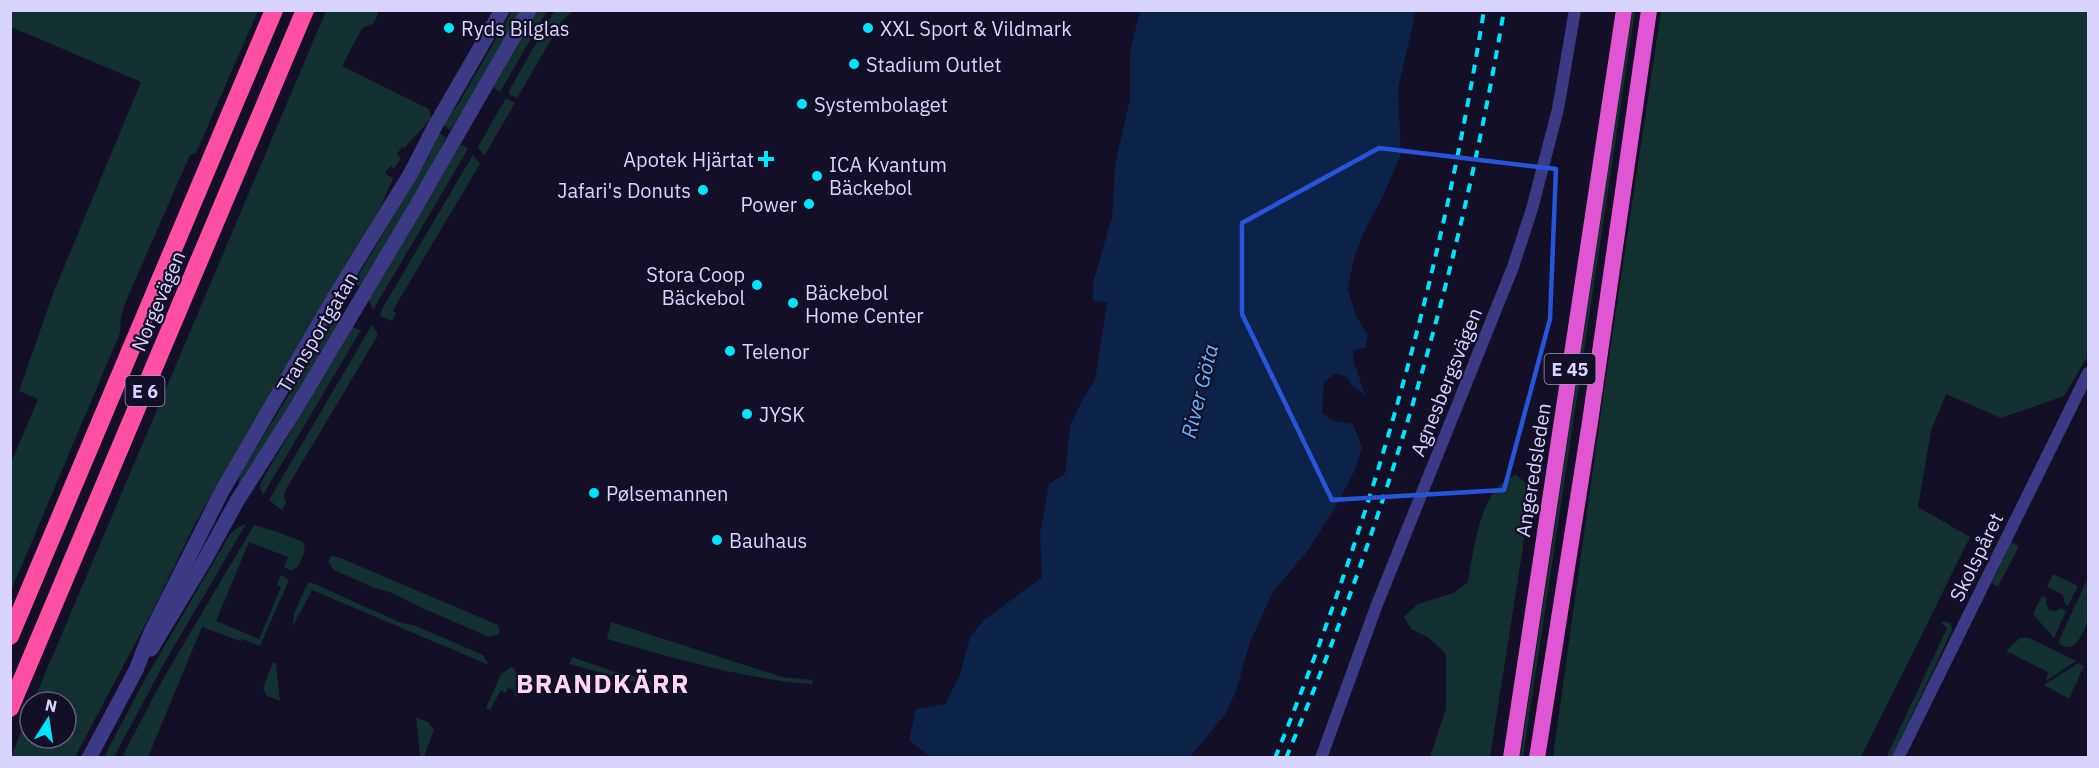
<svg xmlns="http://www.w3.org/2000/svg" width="2099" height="768" viewBox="0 0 2099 768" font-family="'IBM Plex Sans',sans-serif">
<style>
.green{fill:#12302f}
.water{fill:#0c2248}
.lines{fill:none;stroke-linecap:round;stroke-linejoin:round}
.minor{stroke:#3d3a85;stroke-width:12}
.tertiary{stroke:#3d3a85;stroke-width:15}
.trunk{stroke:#e055d1;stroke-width:16}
.motorway{stroke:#ff4fa3;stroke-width:18}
.rail{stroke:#00e5ff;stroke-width:4;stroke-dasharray:9 8;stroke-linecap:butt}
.marked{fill:none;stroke:#2655da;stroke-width:4.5;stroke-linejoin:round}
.poi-dot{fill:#00e5ff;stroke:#130f26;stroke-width:2}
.labels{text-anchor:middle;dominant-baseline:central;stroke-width:4.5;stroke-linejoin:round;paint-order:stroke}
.shield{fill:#130f26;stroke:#9e99be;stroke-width:1.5}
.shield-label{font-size:18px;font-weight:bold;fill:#d9d4ff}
.poi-label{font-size:20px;fill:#d9d4ff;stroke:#130f26;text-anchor:start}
.street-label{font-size:20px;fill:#d9d4ff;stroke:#130f26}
.water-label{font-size:21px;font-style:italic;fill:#62b6ff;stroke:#130f26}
.district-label{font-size:26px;font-weight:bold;letter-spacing:1.5px;fill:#ffd6f0;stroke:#130f26}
</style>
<rect width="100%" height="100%" fill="#130f26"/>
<!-- green -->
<g class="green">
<path d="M11,10l247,1 -62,142 -6,2 -64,146 -5,15 -1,17 -109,258v-128l27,-64 -19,-8 35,-100 87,-209 -130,-55z"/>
<path d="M555,10l17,1 -10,10 -45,77 -8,-4v-3z"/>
<path d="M326,11h53l-5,12 -12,5 -20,38 87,43 2,9c-8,11 -18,19 -26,30l-3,-1 -5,7 4,4 -7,11 -3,-3 -6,7 8,6 -19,43 -178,300 -41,84 -80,151h-64l19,-48v29h36v-36h-33z"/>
<path d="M512,11h9l-44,79 -27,40 -9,-6 16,-18z"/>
<path d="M536,11h11l-47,81 -7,-5z"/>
<path d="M1632,11h3l-112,746 -3,1z"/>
<path d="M1661,11h427v345l-24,40 -63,22 -55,-24 -15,37 -13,76 52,30 -109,220h-308l50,-360z"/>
<path d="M506,98l9,5 -31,53 -6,-9z"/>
<path d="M437,132l9,5 -10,21 -76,128 -3,-1 -2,-4 74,-125z"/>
<path d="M461,144l7,5 -95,161 -4,-10z"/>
<path d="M473,155l7,9 -86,144 -1,3 3,2 -4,8 -12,-5 2,-7z"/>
<path d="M334,321l4,3 -98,165h-2l1,-11 3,-7z"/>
<path d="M372,325l5,7v5l-91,152 -2,7 2,7 -4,7 -13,-10z"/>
<path d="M353,327l8,3 -98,165 -3,-9 2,-6z"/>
<path d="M1516,475l12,10 -5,62 -33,210h-60l16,-49v-54l-17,-16 -18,-9 -7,-12 14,-13 36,-11 14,-11c6,-33 11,-94 48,-107z"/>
<path d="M246,524l-84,143 -48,90h-10l40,-76 86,-147 8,-7z"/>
<path d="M254,525l21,6 28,11 2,8 -7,17 -7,3 -7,-3 4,-10 -39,-15 -33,79 43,18 22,-52 -4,-2 4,-10 8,5 -29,66 -18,-7 -2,2 -38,-14 -54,130h-26l41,-78z"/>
<path d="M2011,542l8,4 -21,41 -6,-4z"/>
<path d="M331,556l7,1 160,68 2,7 -3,3 -8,2 -69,-30 -30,-15 -15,-4 -41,-18 -6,-8z"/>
<path d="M2053,574l25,12 -10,20 -3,-2 -2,-9 -16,-8z"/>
<path d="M2088,578c1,12 3,28 0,40 -2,12 -15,40 -29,25v-3z"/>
<path d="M310,582l89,40 17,4 67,29 6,10 -177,-75 -19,36 1,-12 13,-30z"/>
<path d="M2042,596l5,2 -1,5 3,7 7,1 5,-3 5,3 -12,27 -21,-24z"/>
<path d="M1944,621l7,2 1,7 -60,127 -6,1 61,-130 -6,-5z"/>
<path d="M611,622l171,55 31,3 -1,4c-70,-5 -138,-26 -205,-45z"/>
<path d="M2020,638h9l47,23 -30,20 2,-9 -42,-21z"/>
<path d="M572,657l40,14 73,19 3,6 -119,-32z"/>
<path d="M275,662l1,2 4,37 -13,-5 -4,-8 9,-24z"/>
<path d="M2078,663l6,3 -15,33 -25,-14z"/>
<path d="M511,667l4,2 5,20 -3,8 -3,-2 1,-4 -7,-3 -2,5 -5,-3 -11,20 -4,-2 15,-34z"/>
<path d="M416,717l12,5 6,8 -10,27 -4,-1z"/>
</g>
<!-- water -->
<path class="water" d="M1140,11h276l-18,78 3,65 -16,38 -23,44 -9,26 -5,27 8,27 12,19 -3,13 -12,2v9l12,36 -13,-9 -5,-9 -11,-4 -12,9 -2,31 11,8 20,3 9,24 -7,22 -20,38 -28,44 -33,38 -24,52 -14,49 -10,22 -36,44h-259l-22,-17 7,-31 29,-5 15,-30 10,-37 14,-17 58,-43 -2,-43 9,-50 16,-10 5,-48 14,-29 11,-17 12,-78 -14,-1v-18l19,-66 3,-52 15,-66v-48z"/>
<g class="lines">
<!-- minor -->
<g class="minor">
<path d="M1321,758l55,-151 137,-340 19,-58 26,-100 17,-99"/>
<path d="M1898,758l190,-385"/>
</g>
<!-- tertiary -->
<g class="tertiary">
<path d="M151,649l53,-88 33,-60 58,-91 123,-207 111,-193"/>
<path d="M89,758l47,-88 15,-38 70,-139 113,-195 77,-125 24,-47 67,-116"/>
</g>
<!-- trunk -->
<g class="trunk">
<path d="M1511,758l113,-748"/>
<path d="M1537,758l53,-336 59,-412"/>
</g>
<!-- motorway -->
<g class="motorway">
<path d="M10,636l264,-626"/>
<path d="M10,708l295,-698"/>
</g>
<!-- rail -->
<g class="rail">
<path d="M1275,758c99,-241 168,-491 209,-748"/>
<path d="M1286,758c101,-240 175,-491 218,-748"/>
</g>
</g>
<!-- marked area -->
<path class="marked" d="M1379,148l177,21 -6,150 -46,171 -172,10 -90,-186v-91z"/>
<!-- markers -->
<g class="poi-dot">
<circle cx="449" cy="28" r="6"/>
<circle cx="868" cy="28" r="6"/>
<circle cx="854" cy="64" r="6"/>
<circle cx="802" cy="104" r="6"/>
<path d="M763 150h6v6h6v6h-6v6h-6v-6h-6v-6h6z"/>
<circle cx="817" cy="176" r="6"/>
<circle cx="703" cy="190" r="6"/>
<circle cx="809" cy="204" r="6"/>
<circle cx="757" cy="285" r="6"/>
<circle cx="793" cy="303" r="6"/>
<circle cx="730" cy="351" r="6"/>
<circle cx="747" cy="414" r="6"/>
<circle cx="594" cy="493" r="6"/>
<circle cx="717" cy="540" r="6"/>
</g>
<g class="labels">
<!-- shield labels -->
<g class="shield">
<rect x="1544.5" y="354" width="51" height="30" rx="4.5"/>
<rect x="125.5" y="376" width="39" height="30" rx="4.5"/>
</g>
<g class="shield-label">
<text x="1570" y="369">E 45</text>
<text x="145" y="391">E 6</text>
</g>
<!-- poi labels -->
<g class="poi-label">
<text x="461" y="28">Ryds Bilglas</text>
<text x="880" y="28">XXL Sport &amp; Vildmark</text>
<text x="866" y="64">Stadium Outlet</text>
<text x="814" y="104">Systembolaget</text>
<text x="754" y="159" text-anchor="end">Apotek Hjärtat</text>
<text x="829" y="164">ICA Kvantum<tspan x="829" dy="23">Bäckebol</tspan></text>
<text x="691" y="190" text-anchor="end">Jafari's Donuts</text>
<text x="797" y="204" text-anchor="end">Power</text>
<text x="745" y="274" text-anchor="end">Stora Coop<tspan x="745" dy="23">Bäckebol</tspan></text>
<text x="805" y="292">Bäckebol<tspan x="805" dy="23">Home Center</tspan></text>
<text x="742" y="351">Telenor</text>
<text x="759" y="414">JYSK</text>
<text x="606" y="493">Pølsemannen</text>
<text x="729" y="540">Bauhaus</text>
</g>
<!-- street labels -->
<g class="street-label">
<text transform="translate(158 301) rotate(-67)">Norgevägen</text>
<text transform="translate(317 332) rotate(-59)">Transportgatan</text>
<text transform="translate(1446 382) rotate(-68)">Agnesbergsvägen</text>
<text transform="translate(1533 470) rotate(-81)">Angeredsleden</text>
<text transform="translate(1976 557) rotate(-64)">Skolspåret</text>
</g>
<!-- water labels -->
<g class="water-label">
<text transform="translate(1199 391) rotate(-76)">River Göta</text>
</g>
<!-- district labels -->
<g class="district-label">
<text x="603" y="683">BRANDKÄRR</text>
</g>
</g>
<!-- border -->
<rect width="2099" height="768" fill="none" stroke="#d9d4ff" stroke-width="24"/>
<!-- north arrow -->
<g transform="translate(48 720) rotate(12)"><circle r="28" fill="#130f26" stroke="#625e7d" stroke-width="1.5"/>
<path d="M0-4.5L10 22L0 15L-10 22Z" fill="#00e5ff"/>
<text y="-9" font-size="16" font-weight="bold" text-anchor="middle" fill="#d9d4ff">N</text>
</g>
</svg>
